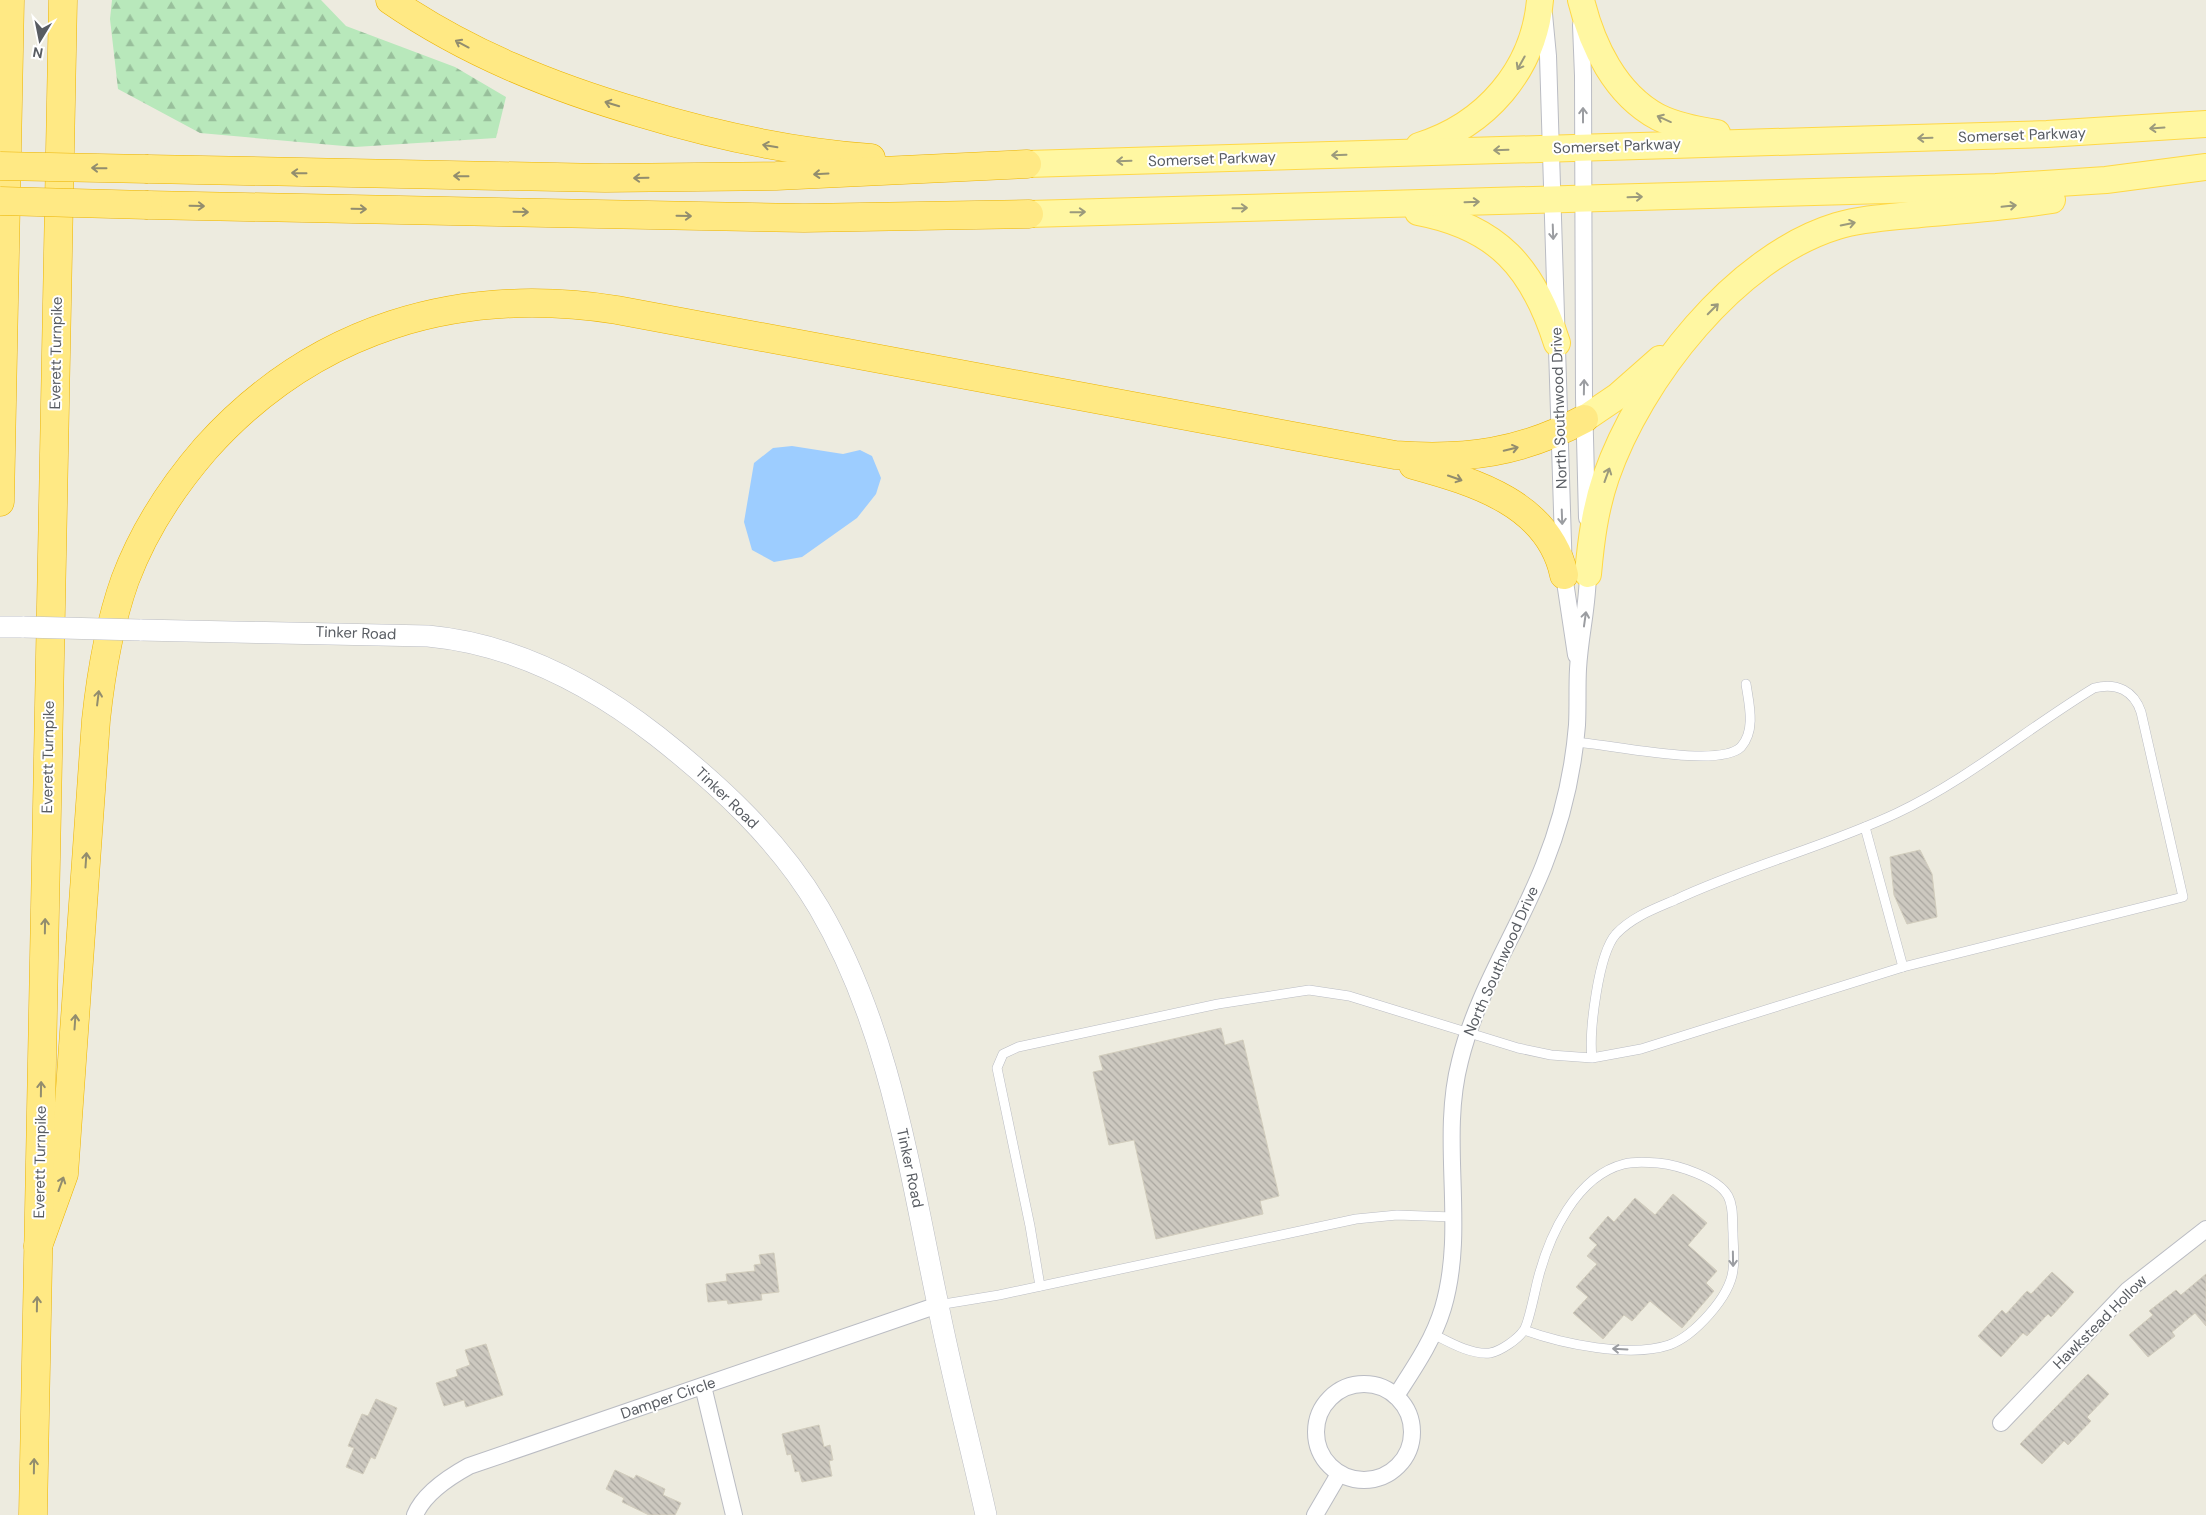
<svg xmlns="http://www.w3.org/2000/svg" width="2206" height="1515" viewBox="0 0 2206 1515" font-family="'DM Sans',sans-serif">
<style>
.forest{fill:url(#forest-firs)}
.water{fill:#9dcdff}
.building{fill:url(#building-back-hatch);stroke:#d2cdbd}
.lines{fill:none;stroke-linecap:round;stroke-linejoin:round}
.service-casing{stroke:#babcc3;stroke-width:10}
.minor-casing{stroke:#babcc3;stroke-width:18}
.tertiary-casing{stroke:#babcc3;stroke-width:22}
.primary-casing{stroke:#ffd846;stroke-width:28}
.motorway-casing{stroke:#ecb300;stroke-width:29}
.service{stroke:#fff;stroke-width:9}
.minor{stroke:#fff;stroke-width:16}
.tertiary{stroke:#fff;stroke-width:21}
.primary{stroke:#fff7a2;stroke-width:26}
.motorway{stroke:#ffe984;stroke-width:28}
.tertiary-bridge-casing{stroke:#babcc3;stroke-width:22;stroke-linecap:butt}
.motorway-bridge-casing{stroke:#ecb300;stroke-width:29;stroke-linecap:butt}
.tertiary-bridge{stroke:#fff;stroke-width:21}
.motorway-bridge{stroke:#ffe984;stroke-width:28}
.oneway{stroke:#928d6e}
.oneway2{stroke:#9b9a7c}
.oneway3{stroke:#9b9da1}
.labels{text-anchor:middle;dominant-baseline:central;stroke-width:4;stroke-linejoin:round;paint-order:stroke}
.street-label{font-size:15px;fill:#585c62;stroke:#fff}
</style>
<defs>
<pattern id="forest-firs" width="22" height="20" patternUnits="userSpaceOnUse" patternTransform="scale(1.25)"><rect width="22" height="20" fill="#b8e8bb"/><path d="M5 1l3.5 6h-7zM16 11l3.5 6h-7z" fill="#98bf9b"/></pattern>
<pattern id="building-back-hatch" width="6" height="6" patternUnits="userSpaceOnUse" patternTransform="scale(1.25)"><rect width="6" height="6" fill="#cdc9c0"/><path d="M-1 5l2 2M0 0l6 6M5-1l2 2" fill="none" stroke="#a9a69f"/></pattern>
</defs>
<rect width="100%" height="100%" fill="#edebdf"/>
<!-- forest -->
<path class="forest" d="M112,0h209l25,26 109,41 51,30 -10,41 -141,9 -155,-14 -82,-44 -8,-70z"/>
<!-- water -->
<path class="water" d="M792,446l51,8 17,-4 12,6 9,22 -5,16 -19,24 -55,39 -28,5 -22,-12 -8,-28 10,-59 19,-15z"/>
<!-- building -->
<g class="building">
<path d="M1920,850l12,24 5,43 -30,7 -13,-29 -4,-38z"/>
<path d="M1221,1028l4,17 18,-5 36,156 -19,5 3,13 -107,25 -22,-99 -25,5 -16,-73 10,-2 -4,-14z"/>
<path d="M1673,1194l34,29 -19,22 29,26 -11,12 8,8 -32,37 -32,-27 -18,20 -8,-6 -21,24 -30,-26 15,-16 -12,-10 21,-23 -10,-8 10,-11 -8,-7 19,-22 6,6 21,-24 20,17z"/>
<path d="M774,1253l5,39 -18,2 1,6 -34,4 -1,-4 -19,2 -2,-18 21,-3 -1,-7 29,-3 -1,-6 7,-1 -2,-9z"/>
<path d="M2052,1272l22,20 -23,25 -3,-3 -21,22 -4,-3 -22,24 -23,-21 24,-26 4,4 21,-23 4,3z"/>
<path d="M2206,1274v52l-11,-13 -23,19 3,4 -27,21 -19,-22 24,-20 -4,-4 27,-21 5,5z"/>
<path d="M486,1344l17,51 -37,12 -2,-7 -20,6 -8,-23 22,-7 -2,-6 14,-5 -5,-15z"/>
<path d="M2088,1374l21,20 -22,23 4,4 -23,24 -4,-4 -22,23 -22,-20z"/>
<path d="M376,1399l21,9 -22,51 -4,-2 -8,17 -17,-7 8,-19 -6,-2 14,-32 6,2z"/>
<path d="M819,1425l5,22 6,-2 3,15 -4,1 3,15 -30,6 -3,-11 -4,1 -4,-18 -4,1 -5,-21z"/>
<path d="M615,1470l19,9 2,-4 29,14 -2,6 18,8 -6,12h-26l-27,-13 2,-4 -18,-9z"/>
</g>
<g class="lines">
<defs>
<g id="service">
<path d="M1575,742c33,2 144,27 166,5 15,-17 8,-43 5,-63"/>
<path d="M1865,827l38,140"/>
<path d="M1040,1286l-10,-60 -33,-158 6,-14 15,-7 200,-43 91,-14 40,6 169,52 33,7 41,3 49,-9 262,-82 280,-70 -42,-185c-7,-21 -24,-30 -47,-24 -66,40 -127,92 -197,125 -72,34 -150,53 -222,87 -21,9 -43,17 -59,34 -18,20 -27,98 -24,124"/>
<path d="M938,1305l61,-10 357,-76 41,-4 56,2"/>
<path d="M1433,1334c16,8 38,21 57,19 11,-2 28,-14 34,-23 5,-7 11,-40 14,-51 11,-43 38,-103 86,-115 11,-3 23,-2 34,-1 20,2 59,14 70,33 6,11 4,25 5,37 0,12 2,25 0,37 -3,27 -39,66 -64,75 -39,13 -107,-1 -145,-15"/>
</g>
<g id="minor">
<path d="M1544,14l4,42 16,519 12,80"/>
<path d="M1581,25l2,51 1,322 3,120"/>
<circle cx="1364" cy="1432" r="48"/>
<path d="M703,1386l31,129"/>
<path d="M1396,1396c18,-28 37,-55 47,-88 24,-81 -4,-167 17,-247 17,-70 58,-130 84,-196 18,-45 29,-91 33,-140 1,-19 0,-38 1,-56 2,-36 11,-67 10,-104"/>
<path d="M2001,1423l127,-133 78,-61"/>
<path d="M415,1515c9,-22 34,-38 54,-49l469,-161"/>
<path d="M1315,1515l24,-41"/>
</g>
<g id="tertiary">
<path d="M0,627h24"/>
<path d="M140,630l288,6c86,8 161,47 229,100 61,48 122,104 162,172 70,119 90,259 118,392 14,72 33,143 49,215"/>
</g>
<g id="primary">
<path d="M1581,0c11,45 34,94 77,117 18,9 39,13 59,16"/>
<path d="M1419,146c67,-21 115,-76 121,-146"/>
<path d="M1027,164l1020,-30 159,-10"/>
<path d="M1418,212c80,15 115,56 139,131"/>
<path d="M1029,214l967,-27 110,-7 100,-13"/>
<path d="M1584,419l34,-23 42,-37"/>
<path d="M1588,574c3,-33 7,-65 18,-97 34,-98 129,-220 231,-251 27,-8 56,-9 83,-12 44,-4 88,-7 132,-14"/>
</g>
<g id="motorway">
<path d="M390,0c77,53 162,87 251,113 76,23 151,39 230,45"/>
<path d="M148,169l457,9 171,-2 251,-12"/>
<path d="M148,205l656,13 225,-4"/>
<path d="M1413,465c62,17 136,39 151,110"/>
<path d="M0,502l10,-502"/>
<path d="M38,1246l26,-72 32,-454c5,-47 13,-95 29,-140 18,-48 48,-94 81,-132 108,-120 253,-163 411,-138l778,145c71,5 126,-2 189,-36"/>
<path d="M33,1515l30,-1515"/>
</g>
</defs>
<!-- service casing -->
<use href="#service" class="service-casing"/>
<!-- minor casing -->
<use href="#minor" class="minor-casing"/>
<!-- tertiary casing -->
<use href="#tertiary" class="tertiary-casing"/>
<!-- primary casing -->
<use href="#primary" class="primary-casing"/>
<!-- motorway casing -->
<use href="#motorway" class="motorway-casing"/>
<!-- service -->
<use href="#service" class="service"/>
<!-- minor -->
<use href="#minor" class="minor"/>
<!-- tertiary -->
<use href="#tertiary" class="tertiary"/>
<!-- primary -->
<use href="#primary" class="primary"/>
<!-- motorway -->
<use href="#motorway" class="motorway"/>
<defs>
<path id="tertiary-bridge" d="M24,627l116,3"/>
<g id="motorway-bridge">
<path d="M0,166l148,3"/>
<path d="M0,201l148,4"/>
</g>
</defs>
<!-- tertiary-bridge casing -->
<use href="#tertiary-bridge" class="tertiary-bridge-casing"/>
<!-- motorway-bridge casing -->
<use href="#motorway-bridge" class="motorway-bridge-casing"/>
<!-- tertiary-bridge -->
<use href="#tertiary-bridge" class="tertiary-bridge"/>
<!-- motorway-bridge -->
<use href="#motorway-bridge" class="motorway-bridge"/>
</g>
<!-- one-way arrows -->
<defs><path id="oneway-shaft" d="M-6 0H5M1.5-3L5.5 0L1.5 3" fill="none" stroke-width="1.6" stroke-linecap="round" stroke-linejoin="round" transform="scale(1.25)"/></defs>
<g class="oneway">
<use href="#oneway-shaft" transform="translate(462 44) rotate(-152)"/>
<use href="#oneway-shaft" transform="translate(612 104) rotate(-163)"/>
<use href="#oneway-shaft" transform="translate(770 146) rotate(-170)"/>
<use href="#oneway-shaft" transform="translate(99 168) rotate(-179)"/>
<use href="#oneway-shaft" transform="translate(299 173) rotate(-179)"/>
<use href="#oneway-shaft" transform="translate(821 174) rotate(177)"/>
<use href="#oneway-shaft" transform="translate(461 176) rotate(-179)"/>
<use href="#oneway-shaft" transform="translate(641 178) rotate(179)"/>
<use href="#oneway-shaft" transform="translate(197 206) rotate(1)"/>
<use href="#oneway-shaft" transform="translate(359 209) rotate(1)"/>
<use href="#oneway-shaft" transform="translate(521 212) rotate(1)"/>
<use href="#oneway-shaft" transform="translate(684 216) rotate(1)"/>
<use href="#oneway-shaft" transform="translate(1511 449) rotate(-13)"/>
<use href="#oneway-shaft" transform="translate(1455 478) rotate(19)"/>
<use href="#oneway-shaft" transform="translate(98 698) rotate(-83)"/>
<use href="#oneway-shaft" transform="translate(86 860) rotate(-86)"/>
<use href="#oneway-shaft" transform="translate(45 926) rotate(-89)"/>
<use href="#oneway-shaft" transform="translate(75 1022) rotate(-86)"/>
<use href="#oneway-shaft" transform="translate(41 1089) rotate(-89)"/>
<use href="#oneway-shaft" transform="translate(61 1184) rotate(-70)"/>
<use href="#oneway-shaft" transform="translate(37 1304) rotate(-89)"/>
<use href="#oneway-shaft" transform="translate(34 1466) rotate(-89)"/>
</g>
<g class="oneway2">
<use href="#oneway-shaft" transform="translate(1521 63) rotate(119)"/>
<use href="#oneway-shaft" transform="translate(1664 119) rotate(-156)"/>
<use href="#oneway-shaft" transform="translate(2157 128) rotate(176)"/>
<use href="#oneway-shaft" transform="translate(1925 138) rotate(178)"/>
<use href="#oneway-shaft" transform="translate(1501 150) rotate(178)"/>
<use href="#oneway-shaft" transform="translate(1339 155) rotate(178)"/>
<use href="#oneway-shaft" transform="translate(1124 161) rotate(178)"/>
<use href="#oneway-shaft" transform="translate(1635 197) rotate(-2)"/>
<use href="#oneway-shaft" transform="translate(1472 202) rotate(-2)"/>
<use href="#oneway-shaft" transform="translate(2009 206) rotate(-6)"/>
<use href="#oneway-shaft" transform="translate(1240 208) rotate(-1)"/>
<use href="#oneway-shaft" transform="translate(1078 212) rotate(-1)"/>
<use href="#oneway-shaft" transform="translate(1848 224) rotate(-11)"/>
<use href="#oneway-shaft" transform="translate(1713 309) rotate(-45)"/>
<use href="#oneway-shaft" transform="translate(1607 475) rotate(-70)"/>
</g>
<g class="oneway3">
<use href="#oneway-shaft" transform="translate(1583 115) rotate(-90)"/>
<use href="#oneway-shaft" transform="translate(1553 232) rotate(88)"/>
<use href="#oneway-shaft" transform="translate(1584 387) rotate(-89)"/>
<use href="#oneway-shaft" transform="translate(1562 517) rotate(88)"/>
<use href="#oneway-shaft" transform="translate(1585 619) rotate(-82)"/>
<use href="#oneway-shaft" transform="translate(1733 1259) rotate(89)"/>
<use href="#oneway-shaft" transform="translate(1620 1349) rotate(-177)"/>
</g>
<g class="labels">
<!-- street labels -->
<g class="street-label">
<text transform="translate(2022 135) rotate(-2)">Somerset Parkway</text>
<text transform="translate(1617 146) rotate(-2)">Somerset Parkway</text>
<text transform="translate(1212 159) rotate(-2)">Somerset Parkway</text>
<text transform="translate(56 353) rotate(-89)">Everett Turnpike</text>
<text transform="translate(1559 408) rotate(-92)">North Southwood Drive</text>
<text transform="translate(356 633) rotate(2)">Tinker Road</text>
<text transform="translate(48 757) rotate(-89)">Everett Turnpike</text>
<text transform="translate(727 798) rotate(44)">Tinker Road</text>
<text transform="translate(1501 961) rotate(-66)">North Southwood Drive</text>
<text transform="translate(40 1162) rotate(-89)">Everett Turnpike</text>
<text transform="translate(910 1168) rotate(78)">Tinker Road</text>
<text transform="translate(2100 1322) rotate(-45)">Hawkstead Hollow</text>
<text transform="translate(668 1398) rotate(-19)">Damper Circle</text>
</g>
</g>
<!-- north arrow -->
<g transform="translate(40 40) rotate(190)" stroke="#ffffff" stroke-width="4" paint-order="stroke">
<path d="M0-4L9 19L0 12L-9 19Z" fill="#585c62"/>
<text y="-8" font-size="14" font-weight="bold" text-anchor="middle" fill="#585c62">N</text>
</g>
</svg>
